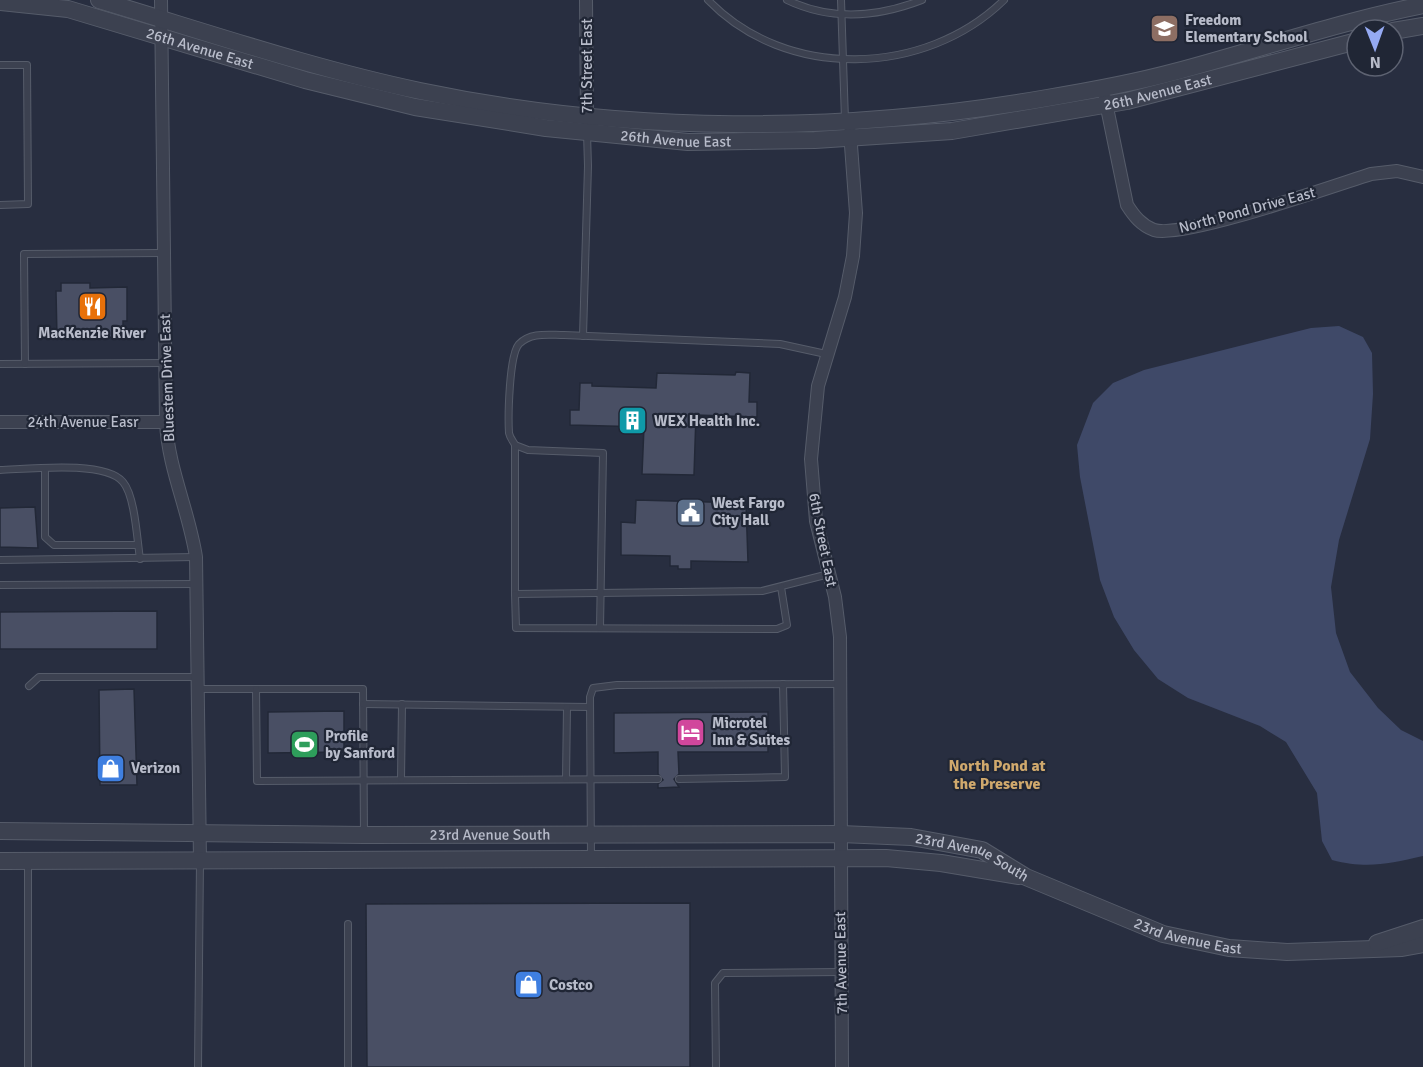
<svg xmlns="http://www.w3.org/2000/svg" width="1423" height="1067" viewBox="0 0 1423 1067" font-family="Signika,sans-serif">
<style>
.water{fill:#3f4968}
.building{fill:#494f64;stroke:#222837;stroke-width:1.5}
.lines{fill:none;stroke-linecap:round;stroke-linejoin:round}
.service-casing{stroke:#565c6a;stroke-width:8}
.minor-casing{stroke:#565c6a;stroke-width:14}
.tertiary-casing{stroke:#565c6a;stroke-width:18}
.service{stroke:#3c4150;stroke-width:6}
.minor{stroke:#3c4150;stroke-width:12}
.tertiary{stroke:#3c4150;stroke-width:16}
.labels{text-anchor:middle;dominant-baseline:central;stroke-width:4.5;stroke-linejoin:round;paint-order:stroke}
.poi-label{font-size:15px;font-weight:bold;fill:#b8bcca;stroke:#202635;text-anchor:start}
.street-label{font-size:15px;fill:#b8bcca;stroke:#202635}
.neighbourhood-label{font-size:16px;font-weight:bold;fill:#d0a96d;stroke:#202635}
</style>
<rect width="100%" height="100%" fill="#282e40"/>
<!-- water -->
<path class="water" d="M1339,326l24,11 9,16 1,41 -3,45 -31,101 -8,47 5,46 14,39 28,36 23,22 22,11v115c-35,8 -56,13 -91,4l-10,-19 -5,-48 -31,-51 -26,-16 -72,-28 -30,-19 -24,-29 -20,-33 -14,-37 -20,-103 -3,-32 16,-42 20,-20 31,-13 167,-42z"/>
<!-- building -->
<g class="building">
<path d="M61,283h29v5l37,-1v34h-4v7h-11l1,9 -56,1 -1,-47h5z"/>
<path d="M736,372l14,1 -1,29h8v15l-61,-2 -2,60 -52,-1 2,-47 -74,-2v-15h9l1,-27h12v3l64,2 1,-15 78,2z"/>
<path d="M636,500l110,3 2,59 -57,-1v8h-13v-3h-8v-10l-49,-1v-33l14,1z"/>
<path d="M35,507l3,41 -38,-1v-39z"/>
<path d="M157,611v38h-157v-37z"/>
<path d="M134,689l3,96h-37l-1,-95z"/>
<path d="M344,711v41l-76,1v-41z"/>
<path d="M768,712v40h-90l1,22 -5,5 5,8 -21,1v-4l5,-4 -5,-6v-22l-44,1v-40z"/>
<path d="M690,903v164h-323l-1,-163z"/>
</g>
<g class="lines">
<defs>
<g id="service">
<path d="M708,0c78,81 217,77 296,0"/>
<path d="M787,0c44,21 91,17 135,0"/>
<path d="M841,0l4,120"/>
<path d="M0,65h27l1,139 -28,1"/>
<path d="M583,336l5,-170 -1,-33"/>
<path d="M0,364l165,-1"/>
<path d="M25,364l-1,-110 139,-1"/>
<path d="M515,445v149l247,-3 67,-17"/>
<path d="M45,469v68l9,8h84"/>
<path d="M0,470c28,-1 105,-10 123,12 12,14 14,57 17,77"/>
<path d="M0,560l196,-3"/>
<path d="M0,585l196,-1"/>
<path d="M515,594l1,34 261,1 10,-4 -6,-38"/>
<path d="M600,628l3,-175 -75,-3 -13,-5c-2,-4 -5,-7 -6,-12 -1,-16 0,-78 10,-89 12,-12 29,-9 45,-9l216,9 46,10"/>
<path d="M29,686l10,-9h159"/>
<path d="M199,689h164l1,146"/>
<path d="M256,689l1,92 401,-2"/>
<path d="M363,704l227,3"/>
<path d="M401,779l1,-75"/>
<path d="M566,779l1,-72"/>
<path d="M679,779l106,-2 -2,-93"/>
<path d="M591,859l-1,-162 3,-9 24,-3 224,-1"/>
<path d="M28,1067v-205"/>
<path d="M198,1067l2,-206"/>
<path d="M348,1067v-143"/>
<path d="M716,1067l-1,-84 8,-10 118,-1"/>
</g>
<g id="minor">
<path d="M161,0l5,422c2,46 23,89 30,135l4,304"/>
<path d="M586,0l1,122"/>
<path d="M1105,98l22,107c7,11 14,20 27,25 29,9 179,-44 217,-56l26,-3 26,6"/>
<path d="M0,422h166"/>
<path d="M842,1067l-2,-430 -5,-40 -19,-76 -5,-62 7,-73 27,-89 8,-41 3,-43 -6,-81"/>
</g>
<g id="tertiary">
<path d="M99,0c107,32 212,68 321,91 205,43 421,43 627,7 42,-7 86,-15 127,-26 83,-22 164,-50 249,-67"/>
<path id="s1" d="M0,2l68,7 237,71 110,27 131,21 142,14 127,-2 137,-9 175,-30 230,-60"/>
<path d="M1393,31l30,-5"/>
<path id="s2" d="M0,831l364,4 477,-1 70,3 71,13 44,27 137,57 66,14 58,4 115,-4 21,-4"/>
<path d="M0,861l886,-3 55,5 78,13"/>
<path d="M1377,943l46,-15"/>
</g>
</defs>
<!-- service casing -->
<use href="#service" class="service-casing"/>
<!-- minor casing -->
<use href="#minor" class="minor-casing"/>
<!-- tertiary casing -->
<use href="#tertiary" class="tertiary-casing"/>
<!-- service -->
<use href="#service" class="service"/>
<!-- minor -->
<use href="#minor" class="minor"/>
<!-- tertiary -->
<use href="#tertiary" class="tertiary"/>
</g>
<!-- icons -->
<defs>
<symbol id="school-square" viewBox="-11 -11 22 22"><rect x="-9" y="-9" width="18" height="18" rx="4" fill="#8d6e63" stroke="#202635"/><path d="M0-5L7-2L0 1L-7-2ZM-4 1L0 2.5L4 1V4Q0 6-4 4Z" fill="#fff"/></symbol>
<symbol id="restaurant-square" viewBox="-11 -11 22 22"><rect x="-9" y="-9" width="18" height="18" rx="4" fill="#e8710a" stroke="#202635"/><path d="M-5-6h1v4h1v-4h1v4h1v-4h1v5L-1.5 .5V6h-2V.5L-5-1ZM5-6V6H3V1.5H1.5Q1.5-4 5-6Z" fill="#fff"/></symbol>
<symbol id="building-square" viewBox="-11 -11 22 22"><rect x="-9" y="-9" width="18" height="18" rx="4" fill="#0f9aa8" stroke="#202635"/><path d="M-4-6H4V6H1V3H-1V6H-4ZM-2.5-4.3h1.7v1.8h-1.7ZM.8-4.3h1.7v1.8H.8ZM-2.5-1h1.7V.8h-1.7ZM.8-1h1.7V.8H.8Z" fill="#fff"/></symbol>
<symbol id="civic-square" viewBox="-11 -11 22 22"><rect x="-9" y="-9" width="18" height="18" rx="4" fill="#5c6f8a" stroke="#202635"/><path d="M-.6-6.5H3V-4.5H.6V-3L4-1V1h2V6H-6V1h2V-1L-.6-3ZM-1.2 2.5V6h2.4V2.5Z" fill="#fff"/></symbol>
<symbol id="hotel-square" viewBox="-11 -11 22 22"><rect x="-9" y="-9" width="18" height="18" rx="4" fill="#d1479c" stroke="#202635"/><path d="M-6-4.5h1.5V1H6V5H4.5V3h-9V5H-6ZM-4 0a1.8 1.8 0 1 1 3.6 0ZM.5 0V-2.5h3Q6-2.5 6 0Z" fill="#fff"/></symbol>
<symbol id="stadium-square" viewBox="-11 -11 22 22"><rect x="-9" y="-9" width="18" height="18" rx="4" fill="#2e9e5b" stroke="#202635"/><path d="M0-5a6.5 5 0 1 0 0 10a6.5 5 0 1 0 0-10ZM-3.5-1.8h7v3.6h-7Z" fill="#fff"/></symbol>
<symbol id="shop-square" viewBox="-11 -11 22 22"><rect x="-9" y="-9" width="18" height="18" rx="4" fill="#3f7fe0" stroke="#202635"/><path d="M-5-2.5h2.3a2.7 3.5 0 0 1 5.4 0H5L5.5 6h-11ZM-1.5-2.5h3a1.5 2.3 0 0 0-3 0Z" fill="#fff"/></symbol>
</defs>
<g fill-rule="evenodd">
<use href="#school-square" x="1148" y="12" width="33" height="33"/>
<use href="#restaurant-square" x="76" y="290" width="33" height="33"/>
<use href="#building-square" x="616" y="404" width="33" height="33"/>
<use href="#civic-square" x="674" y="496" width="33" height="33"/>
<use href="#hotel-square" x="674" y="716" width="33" height="33"/>
<use href="#stadium-square" x="288" y="728" width="33" height="33"/>
<use href="#shop-square" x="94" y="752" width="33" height="33"/>
<use href="#shop-square" x="512" y="968" width="33" height="33"/>
</g>
<g class="labels">
<!-- poi labels -->
<g class="poi-label">
<text x="1185" y="20">Freedom<tspan x="1185" dy="17">Elementary School</tspan></text>
<text x="92" y="333" text-anchor="middle">MacKenzie River</text>
<text x="654" y="421">WEX Health Inc.</text>
<text x="712" y="503">West Fargo<tspan x="712" dy="17">City Hall</tspan></text>
<text x="712" y="723">Microtel<tspan x="712" dy="17">Inn &amp; Suites</tspan></text>
<text x="325" y="736">Profile<tspan x="325" dy="17">by Sanford</tspan></text>
<text x="131" y="768">Verizon</text>
<text x="549" y="985">Costco</text>
</g>
<!-- street labels -->
<g class="street-label">
<text stroke="none"><textPath href="#s1" startOffset="206">26th Avenue East</textPath></text>
<text transform="translate(587 66) rotate(-90)">7th Street East</text>
<text stroke="none"><textPath href="#s1" startOffset="1178">26th Avenue East</textPath></text>
<text stroke="none"><textPath href="#s1" startOffset="692">26th Avenue East</textPath></text>
<text transform="translate(1247 210) rotate(-15)">North Pond Drive East</text>
<text transform="translate(167 378) rotate(-92)">Bluestem Drive East</text>
<text x="83" y="422">24th Avenue Easr</text>
<text transform="translate(823 540) rotate(79)">6th Street East</text>
<text stroke="none"><textPath href="#s2" startOffset="490">23rd Avenue South</textPath></text>
<text stroke="none"><textPath href="#s2" startOffset="976">23rd Avenue South</textPath></text>
<text stroke="none"><textPath href="#s2" startOffset="1208">23rd Avenue East</textPath></text>
<text transform="translate(841 963) rotate(-91)">7th Avenue East</text>
</g>
<!-- neighbourhood labels -->
<g class="neighbourhood-label">
<text x="997" y="766">North Pond at<tspan x="997" dy="18">the Preserve</tspan></text>
</g>
</g>
<!-- north arrow -->
<g transform="translate(1375 48) rotate(179)"><circle r="28" fill="#202635" stroke="#5d6271" stroke-width="1.5"/>
<path d="M0-4.5L10 22L0 15L-10 22Z" fill="#95aaf3"/>
<text y="-9" font-size="16" font-weight="bold" text-anchor="middle" fill="#b8bcca">N</text>
</g>
</svg>
